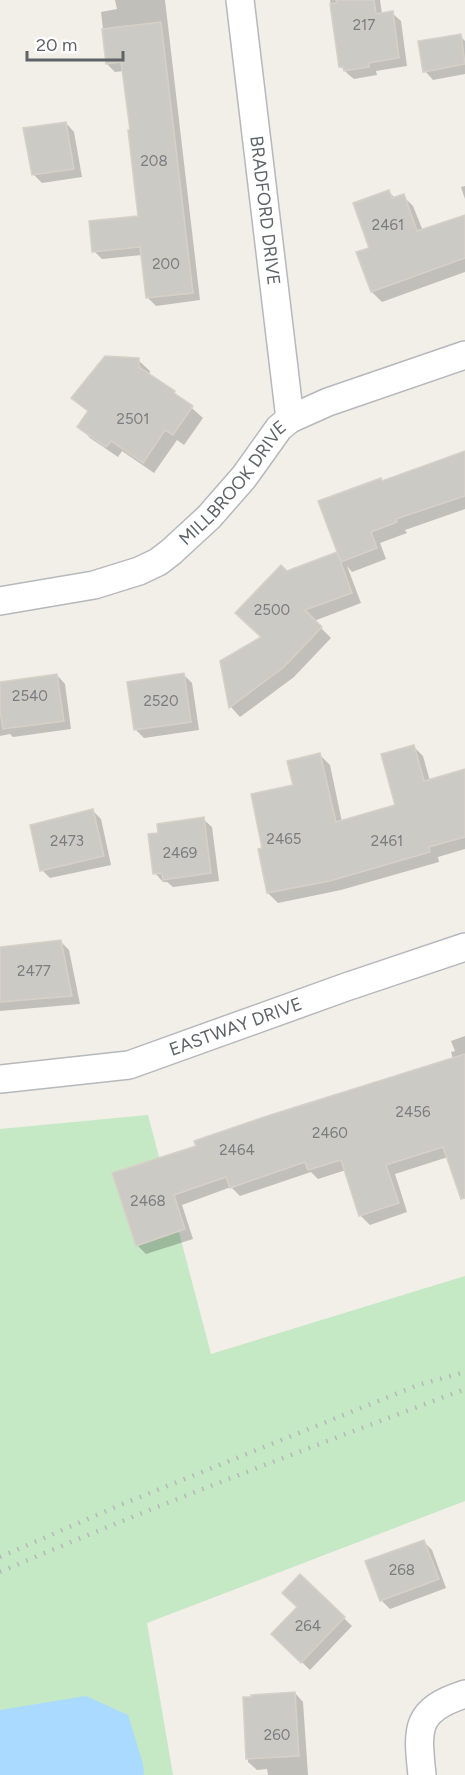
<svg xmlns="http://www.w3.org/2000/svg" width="465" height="1775" viewBox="0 0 465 1775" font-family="Figtree,sans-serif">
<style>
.green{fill:#c5e8c5}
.water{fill:#aadaff}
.shadow{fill:#0003}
.building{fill:#cccac5;stroke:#d6d1c6;stroke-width:1.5}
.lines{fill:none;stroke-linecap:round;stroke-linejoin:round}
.minor-casing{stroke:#b5b8bc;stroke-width:30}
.minor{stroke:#fff;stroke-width:27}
.rail{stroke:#b6b7b8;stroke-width:4.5;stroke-dasharray:1.5 8;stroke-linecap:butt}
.labels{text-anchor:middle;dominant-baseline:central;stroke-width:4.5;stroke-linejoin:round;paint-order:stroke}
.number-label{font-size:15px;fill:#7a7d7f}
.street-label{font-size:18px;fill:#5f6368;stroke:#fff}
</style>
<rect width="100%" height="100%" fill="#f1efe8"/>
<!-- green -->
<path class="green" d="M148,1115l63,239 254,-78v225l-318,122 26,152h-173v-646z"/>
<!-- water -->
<path class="water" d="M86,1696l42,19 15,49 1,11h-144v-65z"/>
<!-- shadow -->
<g class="shadow">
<path d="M115,0h50l35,300 -44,6 -8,-8 -6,-43 -40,4 -8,-8 45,-34 -15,-146 -9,1 -8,-8 -6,-52 16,-3z"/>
<path d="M330,0h50l2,14 10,-1 9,8 6,45 -31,5 1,4 -23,4 -5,-4 -8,-8z"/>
<path d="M460,36l5,5v33l-32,6 -8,-9z"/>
<path d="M66,123l8,9 8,45 -40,6 -9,-9z"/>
<path d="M465,186v13l-4,-12z"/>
<path d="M389,192l7,7 7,-3 10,10 10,25 42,-15v56l-83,30 -10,-10 -14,-39 13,-4z"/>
<path d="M138,360l12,11 -1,5 25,16 29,26 -19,27 -7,-5 -23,33 -32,-22 -4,6 -28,-19 -11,-12 10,-14 -16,-14z"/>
<path d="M465,452v57l-60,21 2,3 -27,10 6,16 -34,13 -5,-6 14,37 -47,18 17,17 -37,39 -54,40 -9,-10 -10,-45 42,-24 23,-65 50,-20 5,5 -21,-56z"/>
<path d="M57,675l8,9 6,45 -58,8 -3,-3 -10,2v-53z"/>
<path d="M184,675l8,8 7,47 -55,8 -9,-9z"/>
<path d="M413,746l10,10 7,25 35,-10v78l-27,8 1,5 -98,28 -63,13 -10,-10 -5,-44 32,-63 25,-31 10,10 12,57 55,-16z"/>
<path d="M93,811l8,8 10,46 -61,13 -8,-8z"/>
<path d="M203,819l9,8 7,54 -46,6 -6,-5h-4l-8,-9z"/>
<path d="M60,941l9,9 11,54 -80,7v-63z"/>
<path d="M465,1036v159l-17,-38 -53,17 12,38 -37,13 -10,-10 -14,-45 -28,9 -7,-7 -71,24 -9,-9 -49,18 11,34 -47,15 -9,-9 -23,-71 339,-115 -2,-7 4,-1 -4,-10z"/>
<path d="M424,1542l8,8 14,38 -56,21 -9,-9z"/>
<path d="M300,1576l52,50 -42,44 -37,-36 26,-27z"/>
<path d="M295,1693l8,9 5,73h-40l-1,-6 -10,1 -9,-8 -3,-63z"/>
</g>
<!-- building -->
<g class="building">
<path d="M336,0h38l2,14 17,-3 6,47 -30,5v4l-25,4 -1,-4h-4l-9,-63 7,-1z"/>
<path d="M161,22l32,271 -47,5 -6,-51 -48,5 -3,-31 49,-5 -10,-86h2l-9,-68 -15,2 -4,-35z"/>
<path d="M461,34l4,30 -42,8 -5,-31z"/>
<path d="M66,122l8,47 -42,6 -9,-47z"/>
<path d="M389,190l3,8 12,-4 13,37 48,-16v43l-94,34 -15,-40 13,-4 -16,-45z"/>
<path d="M105,356l34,2v9l36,24 -1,2 19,13 -20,29 -8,-5 -22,33 -32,-22 -5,6 -29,-20 11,-16 -17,-13z"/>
<path d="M465,451v45l-69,23 1,3 -26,10 6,16 -36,14 -23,-61 63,-23 1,3z"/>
<path d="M337,552l15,41 -47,17 17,17 -38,40 -55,41 -9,-47 41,-24 -26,-24 46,-48 6,6z"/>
<path d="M184,673l7,49 -57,8 -7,-48z"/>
<path d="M57,674l7,47 -61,8 -3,-18v-29z"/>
<path d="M414,745l10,36 41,-12v68l-36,10 1,5 -100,29 -63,12 -9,-44 4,-1 -11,-54 42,-9 -6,-24 33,-8 16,69 59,-17 -14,-51z"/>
<path d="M93,809l11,47 -64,15 -10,-46z"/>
<path d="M204,817l7,56 -48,7 -1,-7 -9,1 -5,-40 10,-1 -1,-9z"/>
<path d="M61,940l11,56 -72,6v-55z"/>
<path d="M465,1054v144l-4,1 -18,-52 -57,18 13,38 -40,13 -18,-56 -33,10 -3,-8 -75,26 -4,-11 -52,18 11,34 -49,17 -24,-73 84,-27 -2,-5 70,-24z"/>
<path d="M424,1540l15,39 -59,22 -15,-40z"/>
<path d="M300,1574l45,43 -44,46 -30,-29 26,-27 -15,-14z"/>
<path d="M295,1692l4,64 -53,3 -3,-62h9l-1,-2z"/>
</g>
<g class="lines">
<defs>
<g id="minor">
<path id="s1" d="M240,0l50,419"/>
<path id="s2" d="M0,601l94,-16 45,-14 19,-9 13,-10 38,-35 35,-40 35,-49 11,-9 38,-17 137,-47"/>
<path id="s3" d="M0,1079l129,-14 217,-78 119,-40"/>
<path d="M422,1775c-5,-47 -7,-65 43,-81"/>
</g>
</defs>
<!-- minor casing -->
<use href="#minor" class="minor-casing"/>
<!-- minor -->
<use href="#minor" class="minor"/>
<!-- rail -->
<g class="rail">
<path d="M0,1557l120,-52 298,-120 47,-13"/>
<path d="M0,1572c153,-66 309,-124 465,-183"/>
</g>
</g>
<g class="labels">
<!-- number labels -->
<g class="number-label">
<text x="364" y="25">217</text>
<text x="154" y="161">208</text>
<text x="388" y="225">2461</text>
<text x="166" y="264">200</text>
<text x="133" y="419">2501</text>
<text x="272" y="610">2500</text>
<text x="30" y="696">2540</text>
<text x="161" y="701">2520</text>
<text x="284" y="839">2465</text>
<text x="67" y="841">2473</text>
<text x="387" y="841">2461</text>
<text x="180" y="853">2469</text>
<text x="34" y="971">2477</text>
<text x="413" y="1112">2456</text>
<text x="330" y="1133">2460</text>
<text x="237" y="1150">2464</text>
<text x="148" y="1201">2468</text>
<text x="402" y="1570">268</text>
<text x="308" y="1626">264</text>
<text x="277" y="1735">260</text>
</g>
<!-- street labels -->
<g class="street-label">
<text stroke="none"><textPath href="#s1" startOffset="212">BRADFORD DRIVE</textPath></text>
<text stroke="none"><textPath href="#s2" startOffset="273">MILLBROOK DRIVE</textPath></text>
<text stroke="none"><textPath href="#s3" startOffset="243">EASTWAY DRIVE</textPath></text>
</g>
</g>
<!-- scale -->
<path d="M27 51v9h96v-9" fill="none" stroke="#5f6368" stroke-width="3"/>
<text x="36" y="51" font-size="18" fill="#5f6368" stroke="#ffffff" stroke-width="4.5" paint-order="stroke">20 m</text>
</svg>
